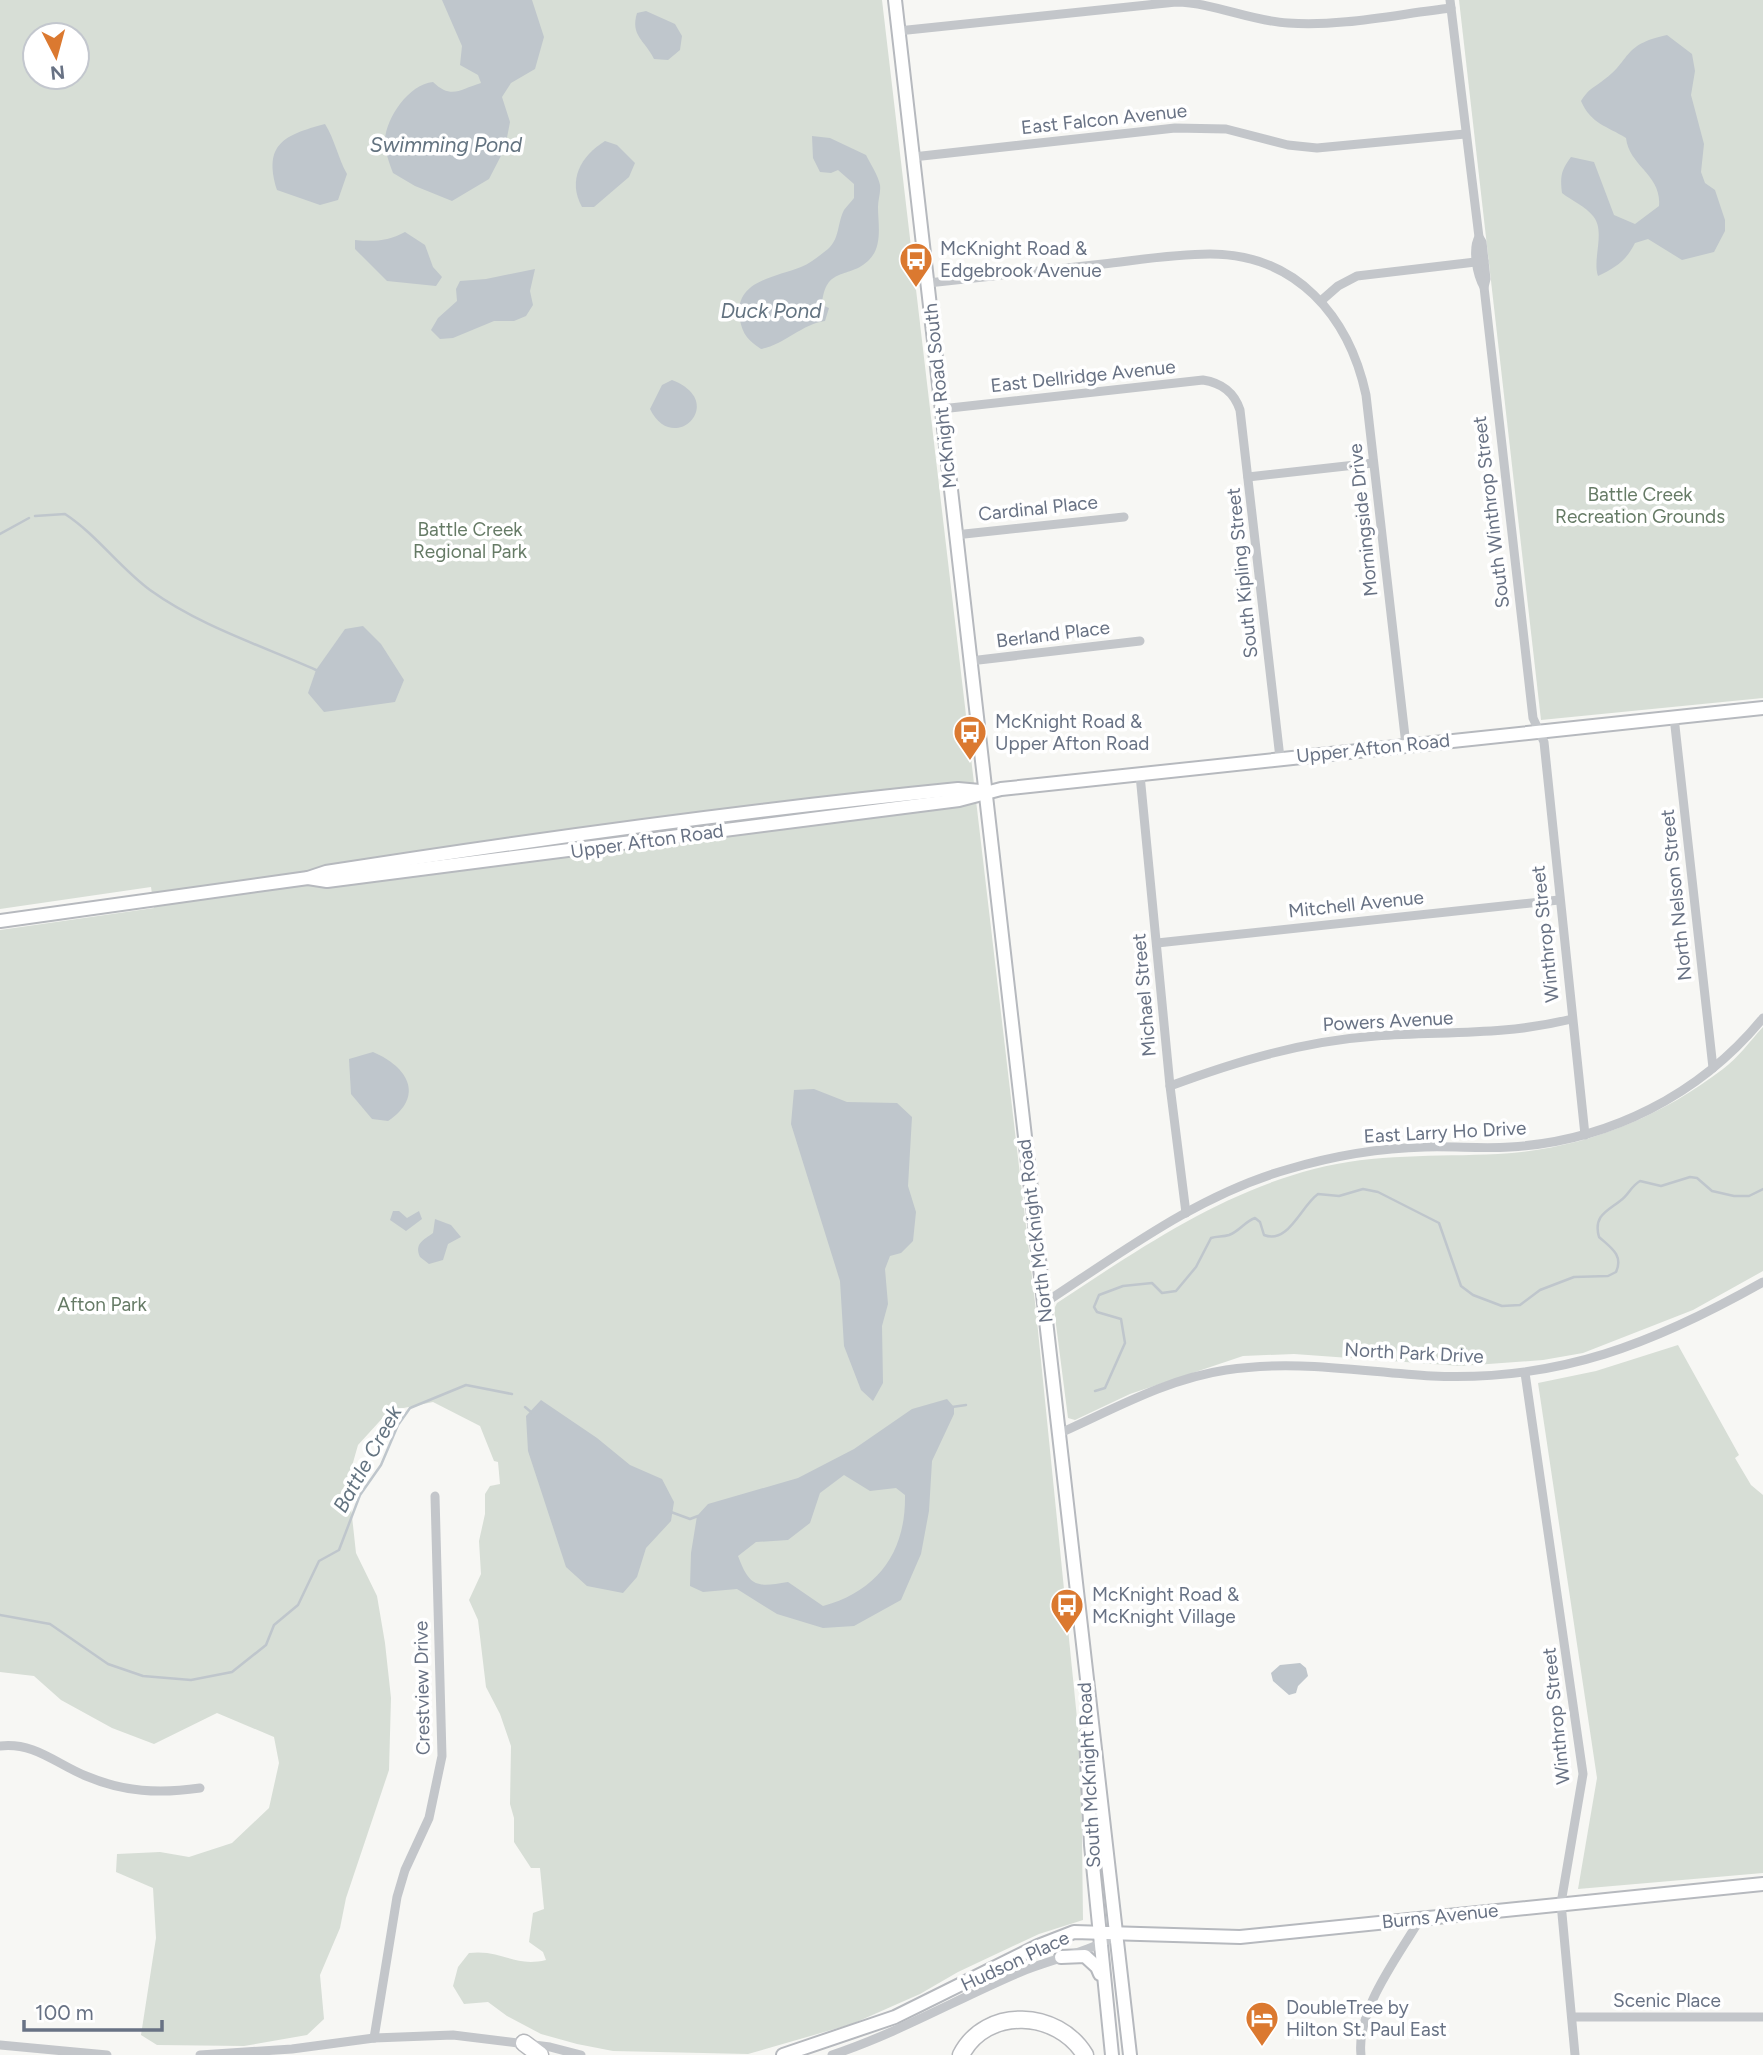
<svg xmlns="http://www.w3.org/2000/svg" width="1763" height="2055" viewBox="0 0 1763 2055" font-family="Figtree,sans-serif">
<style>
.green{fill:#d7ded6;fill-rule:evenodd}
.water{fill:#bfc6cc;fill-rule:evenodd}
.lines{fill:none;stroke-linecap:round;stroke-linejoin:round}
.stream{stroke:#bfc6cc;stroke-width:2.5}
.secondary-casing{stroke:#b6b9be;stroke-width:16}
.highway-casing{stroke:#b6b8bc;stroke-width:19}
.street{stroke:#c3c6ca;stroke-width:9}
.secondary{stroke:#fff;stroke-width:12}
.highway{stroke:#fff;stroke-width:16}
.labels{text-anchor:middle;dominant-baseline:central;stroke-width:7;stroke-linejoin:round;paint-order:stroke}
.street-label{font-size:19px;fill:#687284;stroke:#fff}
.poi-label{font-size:19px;fill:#687284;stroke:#fff;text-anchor:start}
.park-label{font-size:19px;fill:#667b66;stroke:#fff}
.water-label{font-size:21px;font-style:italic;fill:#637380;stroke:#fff}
</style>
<rect width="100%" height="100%" fill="#f7f7f4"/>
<!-- green -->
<g class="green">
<path d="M0,0h882l154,1311 45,447 2,162 -44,14 -81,38 -38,22 -68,30 -104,30 -135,-3 -36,-7 -36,-10 -34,-18 -19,-14 -24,2 -11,-18 5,-19 11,-14c33,-4 45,15 77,7l-3,-8 -14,-10 4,-29 11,-4 -4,-41h-9l-17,-26v-24l-4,-14 1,-58 -11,-32 -14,-27 -8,-67 -9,-20 12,-26 -2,-33 6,-27v-20l5,-8 10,-2 -2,-22 -4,-1 -14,-35 -47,-24 -44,9 -31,34 -10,35 8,73 21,43 8,47 6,55 -2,72 -43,128 -6,30 -20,47 4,44 -17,16 -63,11 -87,-1 -16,-10 15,-97 -3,-50 -37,-16 1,-18 43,-2 29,5 43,-14 37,-35 10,-45 -5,-26 -57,-24 -63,31 -42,-16 -51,-28 -27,-24 -34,-4v-742l154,-22 -3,-21 -151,22zM35,35h42v42h-42z"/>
<path d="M1459,0h304v698l-222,22z"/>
<path d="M1763,1027v244l-70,39 -110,43 -40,7 -82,6 -167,-12 -51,2 -113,38 -55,26 -7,-2 -14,-109 3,-6c82,-54 161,-109 257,-134 61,-16 122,-12 184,-15 84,-5 158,-34 225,-85 15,-11 27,-28 40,-42z"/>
<path d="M1678,1345l61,110 -4,3 16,27 12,10v378l-185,16 19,-111 -59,-395 58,-12z"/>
</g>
<!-- water -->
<g class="water">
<path d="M442,0h90l12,37 -9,32 -24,14 -9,14 8,25 -5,26 -16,31 -37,22 -37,-15 -22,-13c-4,-11 -8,-21 -8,-33 1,-22 24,-56 48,-58 19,18 27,7 48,1l-3,-8 -18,-10 2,-19z"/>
<path d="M646,11l29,13 7,12 -2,14 -12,10 -14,-1c-9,-19 -24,-23 -17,-46z"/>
<path d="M1667,35l25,19 3,17 -4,24 13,49 -3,28 4,11 10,7 10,30v11l-11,21 -32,8 -34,-21 -13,4c-9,18 -20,25 -37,33 -6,-17 8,-45 -5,-60 -7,-9 -22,-16 -31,-23 -2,-16 -1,-23 9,-36l23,5 20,53 21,9 24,-18c3,-31 -30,-40 -33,-68 -19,-12 -35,-14 -45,-37 7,-11 10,-12 20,-19 31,-21 19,-37 66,-47z"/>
<path d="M325,124c10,16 13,34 22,50l-9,26 -18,5 -43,-15c-14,-46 7,-55 48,-66z"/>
<path d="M812,136l18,2 36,17c5,10 12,20 14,30 1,7 -2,15 -2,22 0,17 5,39 -9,53 -20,20 -44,5 -47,45l7,3 -4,13c-23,3 -41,24 -64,28 -13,-9 -18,-14 -21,-29 -7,-39 33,-42 61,-53 10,-4 18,-11 27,-18 12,-11 9,-25 16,-39 3,-4 7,-8 10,-12v-14l-16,-14 -7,3 -11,-1 -7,-14z"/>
<path d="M605,141l12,4 18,18 -6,14 -35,30h-12c-15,-27 -1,-51 23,-66z"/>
<path d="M405,232l20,13 8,22 9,10 -6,9 -49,-5 -32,-32v-9c19,2 33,1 50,-8z"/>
<path d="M535,269l-5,22 3,14 -7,11 -12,5h-20l-41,17 -13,1 -9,-9 7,-12 19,-17 -1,-12 4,-8 26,-2z"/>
<path d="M672,380c57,22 1,77 -22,29l12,-24z"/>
<path d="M363,626l18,18 23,36 -9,22 -71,10 -16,-19 8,-23 29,-41z"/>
<path d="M373,1052c35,15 52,44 15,69l-16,-2 -21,-25 -2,-35z"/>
<path d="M814,1089l33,13 50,1 15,14 -4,69 8,26 -3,29 -12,12 -11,3 -5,13 3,35 -6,22 1,57 -10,18 -12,-11 -17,-44 -4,-65 -49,-157 3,-34z"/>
<path d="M393,1211h6l8,7 12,-7 3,8 -16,12 -16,-11z"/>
<path d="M435,1219l16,6 10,12 -13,7 -5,16 -14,4 -9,-7c-6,-14 4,-17 13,-24z"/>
<path d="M947,1399l7,8v7l-22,47 -3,50 -8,43 -20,46 -47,26 -31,2 -46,-14 -40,-25 -34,3 -13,-6 1,-33 6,-37 11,-12 90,-26 56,-29 58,-40zM844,1475l26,16 26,-3 9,7c1,57 -27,96 -82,111l-35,-24c-31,5 -38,6 -50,-26l18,-14 32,-2 22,-17 10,-30z"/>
<path d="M541,1400l56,38 33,27 32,14 12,23 -3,19 -25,27 -9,29 -14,16 -36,-7 -21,-19 -38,-116 -2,-35z"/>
<path d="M1300,1663l6,5 2,8 -10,10 -2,7 -7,2 -16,-14 -2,-8 9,-8z"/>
</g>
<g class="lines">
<!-- stream -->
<g class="stream">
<path d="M35,516l30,-2c32,21 54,53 85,76 50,36 110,55 166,80"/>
<path d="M0,534l29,-16"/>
<path d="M1095,1391l10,-3 20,-45 -4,-24 -24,-7 -3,-5 5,-12 24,-9 29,-3 10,10 14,-2 20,-24 15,-29c6,-2 12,-1 18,-3 11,-4 15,-13 26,-17l5,4 4,13c24,10 37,-29 54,-41l21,2 24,-7 15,3 61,31 22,63 12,9 29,11 18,-1 20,-15 34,-13 34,-1 8,-4c8,-17 -6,-25 -17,-35 -6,-21 8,-26 21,-36 9,-6 10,-14 20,-20l21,5 29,-9 7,1 15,13 22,5h15l14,-7"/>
<path d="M525,1407l6,5"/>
<path d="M952,1407l14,-2"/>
<path d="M671,1512l19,7 8,-3"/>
<path d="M0,1615l50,9 58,40 35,12 48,4 41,-8 34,-27 8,-20 24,-20 21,-44 20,-11 21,-55 21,-30 17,-40 12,-17 56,-23 46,9"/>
</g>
<defs>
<g id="secondary">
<path d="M895,0l235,2055"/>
<path d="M308,878l19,3 632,-81 42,-11 762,-81"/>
<path d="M0,921l308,-43 18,-6c210,-33 421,-62 632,-83l22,2"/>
<path d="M1086,1735l5,110 21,210"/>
<path d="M1061,1957l24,-1 12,11 3,7"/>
<path d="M783,2055l112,-38 143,-71 36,-14 166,5 523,-53"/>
</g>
<g id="highway">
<path d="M524,2043l16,12"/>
<path d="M961,2055c25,-49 97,-45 124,0"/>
</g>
</defs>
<!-- secondary casing -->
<use href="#secondary" class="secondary-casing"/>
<!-- highway casing -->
<use href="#highway" class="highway-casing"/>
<!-- street -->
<g class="street">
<path d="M1450,0l29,237 3,5 4,37 -2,8 49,431 11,24 41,393"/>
<path d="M898,31l278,-29c39,1 74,19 112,21 53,4 110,-9 163,-15"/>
<path d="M913,157l262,-29 51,1 62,16 29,3 148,-14"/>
<path d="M1479,237c-7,12 -2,38 5,50"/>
<path d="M928,283c58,-6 117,-13 175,-19 35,-4 71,-10 107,-10 86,0 139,62 156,141l40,350"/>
<path d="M1322,300l16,-14 19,-10 127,-15"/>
<path d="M941,409l262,-29c19,3 31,12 37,30l40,348"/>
<path d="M1248,477l125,-14"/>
<path d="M955,535l169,-18"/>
<path d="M970,661l170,-20"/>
<path d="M1674,717l39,351"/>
<path d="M1140,775l30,311 16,127"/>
<path d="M1157,943l402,-43"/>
<path d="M1170,1086c67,-25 134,-45 206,-50 69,-5 127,0 196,-17"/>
<path d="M1043,1304c78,-51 156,-110 246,-135 44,-13 91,-21 136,-22 29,-1 57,2 85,0 99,-6 190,-52 253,-129"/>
<path d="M1525,1373l58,401 -22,129 14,152"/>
<path d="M1058,1434c54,-24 108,-55 168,-64 70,-11 136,2 206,6 126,6 223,-33 331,-94"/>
<path d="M0,1746c35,-4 56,18 86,30 38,16 73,18 114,12"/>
<path d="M1572,2017h191"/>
<path d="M374,2038l23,-141 8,-27 24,-52 13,-62 -7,-260"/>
<path d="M0,2045l107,10"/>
<path d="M200,2055l92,-6 82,-11 79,-3 97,12 31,8"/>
<path d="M832,2055c66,-22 123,-55 186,-82 33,-14 69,-20 99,-38"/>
<path d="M1361,2055c-5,-45 37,-98 59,-136"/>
</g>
<!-- secondary -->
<use href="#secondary" class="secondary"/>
<!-- highway -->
<use href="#highway" class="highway"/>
</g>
<!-- icons -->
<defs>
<symbol id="bus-pin" viewBox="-11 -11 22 30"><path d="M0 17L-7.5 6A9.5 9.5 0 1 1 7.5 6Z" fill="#db7930" stroke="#fff"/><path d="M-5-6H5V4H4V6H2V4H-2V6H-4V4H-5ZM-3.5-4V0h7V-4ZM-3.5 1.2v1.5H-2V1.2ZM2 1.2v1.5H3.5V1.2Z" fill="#fff"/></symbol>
<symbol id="hotel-pin" viewBox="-11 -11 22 30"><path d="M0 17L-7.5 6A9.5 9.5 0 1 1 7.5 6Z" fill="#db7930" stroke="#fff"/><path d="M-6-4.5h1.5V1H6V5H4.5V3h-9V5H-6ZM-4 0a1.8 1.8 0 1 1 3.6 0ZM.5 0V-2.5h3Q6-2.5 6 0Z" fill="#fff"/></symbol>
</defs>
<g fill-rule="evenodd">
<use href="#bus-pin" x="897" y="240" width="38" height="52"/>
<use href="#bus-pin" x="951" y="713" width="38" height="52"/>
<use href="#bus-pin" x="1048" y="1586" width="38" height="52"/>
<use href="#hotel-pin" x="1243" y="1999" width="38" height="52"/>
</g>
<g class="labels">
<!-- street labels -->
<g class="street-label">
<text transform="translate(1104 119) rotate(-6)">East Falcon Avenue</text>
<text transform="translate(1083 376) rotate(-6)">East Dellridge Avenue</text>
<text transform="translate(940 396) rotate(-96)">McKnight Road South</text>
<text transform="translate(1038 508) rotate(-6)">Cardinal Place</text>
<text transform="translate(1491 512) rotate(-97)">South Winthrop Street</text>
<text transform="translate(1363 520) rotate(-96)">Morningside Drive</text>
<text transform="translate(1242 573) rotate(-96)">South Kipling Street</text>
<text transform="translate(1053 634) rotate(-7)">Berland Place</text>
<text transform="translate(1373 748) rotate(-6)">Upper Afton Road</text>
<text transform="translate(647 841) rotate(-8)">Upper Afton Road</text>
<text transform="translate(1676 895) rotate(-96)">North Nelson Street</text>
<text transform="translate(1356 904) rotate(-6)">Mitchell Avenue</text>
<text transform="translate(1545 934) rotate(-96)">Winthrop Street</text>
<text transform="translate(1144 995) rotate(-95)">Michael Street</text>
<text transform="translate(1388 1021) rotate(-3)">Powers Avenue</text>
<text transform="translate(1445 1132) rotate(-3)">East Larry Ho Drive</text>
<text transform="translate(1035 1231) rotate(-97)">North McKnight Road</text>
<text transform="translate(1414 1353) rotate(3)">North Park Drive</text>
<text transform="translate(422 1688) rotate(-91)">Crestview Drive</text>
<text transform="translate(1556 1716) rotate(-96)">Winthrop Street</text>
<text transform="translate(1089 1775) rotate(-93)">South McKnight Road</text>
<text transform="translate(1440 1916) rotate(-6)">Burns Avenue</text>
<text transform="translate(1015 1961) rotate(-25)">Hudson Place</text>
<text x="1667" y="2000">Scenic Place</text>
</g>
<!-- poi labels -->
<g class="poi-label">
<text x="940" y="248">McKnight Road &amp;<tspan x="940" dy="22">Edgebrook Avenue</tspan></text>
<text x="995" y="721">McKnight Road &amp;<tspan x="995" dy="22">Upper Afton Road</tspan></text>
<text x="1092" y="1594">McKnight Road &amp;<tspan x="1092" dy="22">McKnight Village</tspan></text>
<text x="1286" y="2007">DoubleTree by<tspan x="1286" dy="22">Hilton St. Paul East</tspan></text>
</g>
<!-- park labels -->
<g class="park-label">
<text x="1640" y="494">Battle Creek<tspan x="1640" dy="22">Recreation Grounds</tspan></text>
<text x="470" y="529">Battle Creek<tspan x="470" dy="22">Regional Park</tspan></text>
<text x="102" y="1304">Afton Park</text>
</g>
<!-- water labels -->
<g class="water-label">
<text x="446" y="144">Swimming Pond</text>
<text x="771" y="310">Duck Pond</text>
<text transform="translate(367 1459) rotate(-61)">Battle Creek</text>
</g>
</g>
<!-- north arrow -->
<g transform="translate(56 56) rotate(174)"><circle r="33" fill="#ffffff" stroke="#c3c7ce" stroke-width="2"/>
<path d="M0-5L12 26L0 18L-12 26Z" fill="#db7930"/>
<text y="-10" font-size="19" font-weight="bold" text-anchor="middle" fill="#687284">N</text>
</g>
<!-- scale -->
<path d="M24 2020v10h138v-10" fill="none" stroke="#687284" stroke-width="3.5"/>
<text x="35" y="2020" font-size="21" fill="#687284" stroke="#ffffff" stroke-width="5" paint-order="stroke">100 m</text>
</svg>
